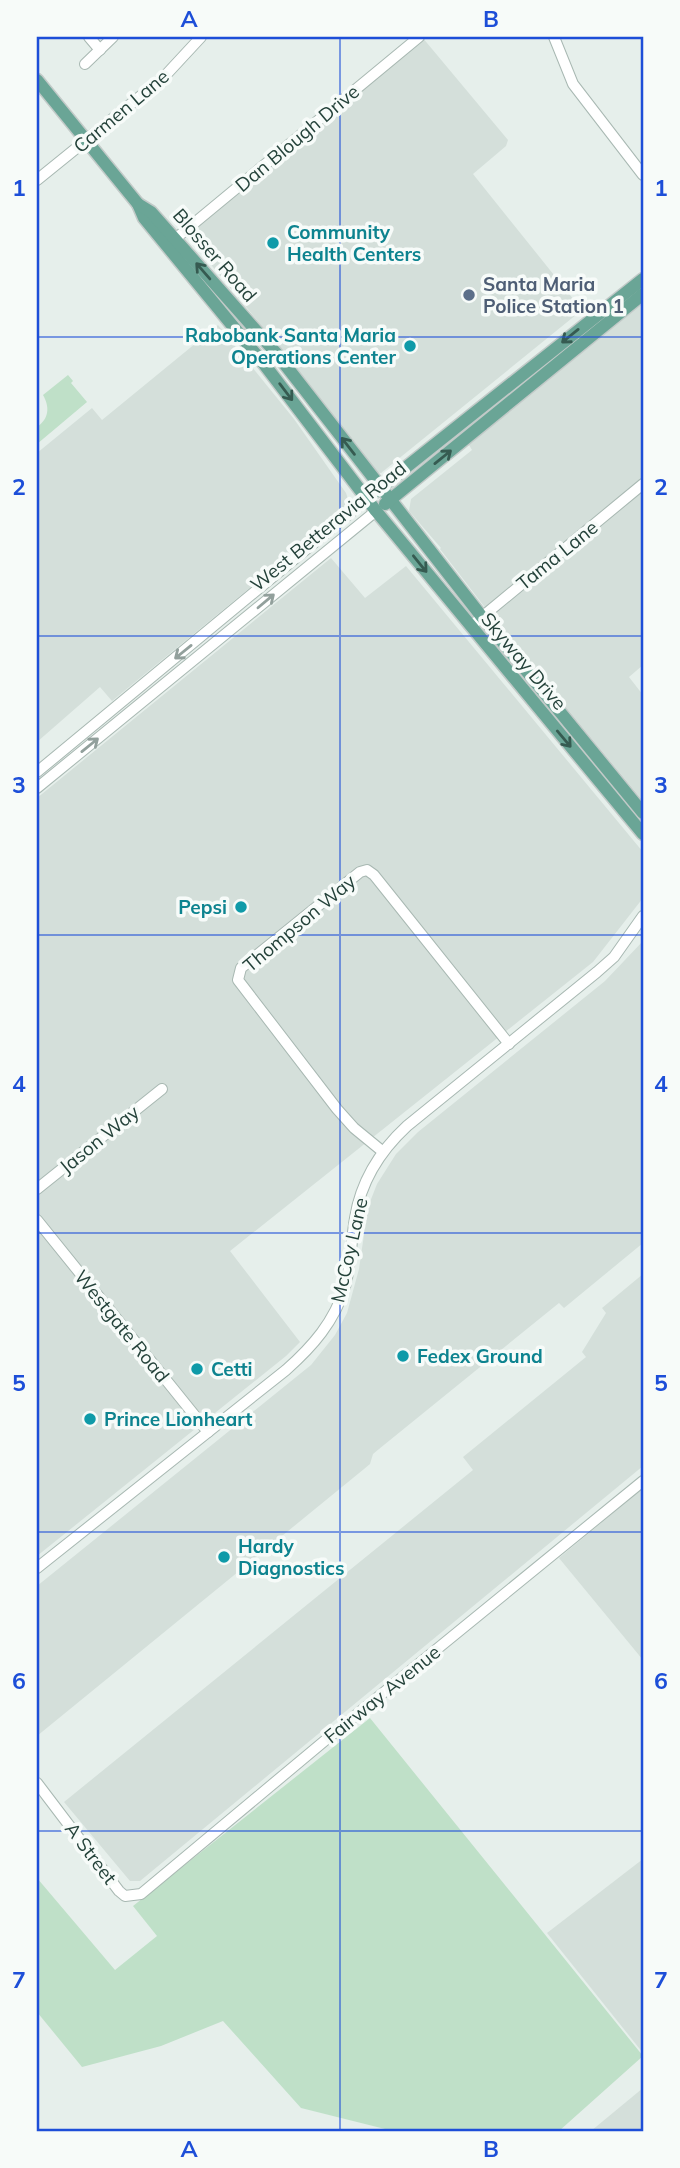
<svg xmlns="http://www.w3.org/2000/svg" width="680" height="2168" viewBox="0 0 680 2168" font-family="Mulish,sans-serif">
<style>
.built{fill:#d4dfda}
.green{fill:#bfe0c8}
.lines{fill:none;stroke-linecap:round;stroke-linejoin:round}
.minor-casing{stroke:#a8b8b2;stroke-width:12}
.major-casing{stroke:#c2cac8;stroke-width:15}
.minor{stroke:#fff;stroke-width:10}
.major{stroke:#6aa596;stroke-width:12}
.oneway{stroke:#365b51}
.oneway2{stroke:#92a09c}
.grid{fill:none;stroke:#1d4ed8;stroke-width:2;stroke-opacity:0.55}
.culture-dot{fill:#0f9aa8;stroke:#f7fbf9;stroke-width:2.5}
.service-dot{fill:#5c6f8a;stroke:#f7fbf9;stroke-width:2.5}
.labels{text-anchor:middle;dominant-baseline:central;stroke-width:7;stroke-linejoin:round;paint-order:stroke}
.street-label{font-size:19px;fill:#24423a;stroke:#f7fbf9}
.culture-label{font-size:19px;font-weight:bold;fill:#0d838f;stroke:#f7fbf9;text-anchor:start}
.service-label{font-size:19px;font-weight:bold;fill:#4e5e75;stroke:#f7fbf9;text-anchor:start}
.neatline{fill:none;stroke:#1d4ed8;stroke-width:2.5}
.grid-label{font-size:23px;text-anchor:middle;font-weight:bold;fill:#1d4ed8}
</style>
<rect width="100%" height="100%" fill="#e6efeb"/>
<!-- built -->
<g class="built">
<path d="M422,37l86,103 -2,6 -33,28 109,136 -201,163 -6,-1 -8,-9 -82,-109 -106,-128 6,1z"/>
<path d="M643,303v362l-14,12 14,18v106l-143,-174 -60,-78 1,-1 -32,-37 2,-12 61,-49 -3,-5z"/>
<path d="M218,325l76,94 52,74 3,9 -19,20 -218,179 -12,-14 -63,55v-289l55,-45 10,12z"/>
<path d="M331,558l34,40 41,-32 237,286v46l-50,64 -363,289 70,91 -14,14 -249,200v-758z"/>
<path d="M643,941v302l-79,65 -5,-5 -180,146 -6,5 -3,10 -6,5 -327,267v-150l274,-221 24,-30 12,-22 12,-44 9,-62 9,-23 19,-30 22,-22 187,-151z"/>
<path d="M643,1274v192l-503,415h-10l-66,-79 409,-332 -10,-13 123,-100 -4,-5 24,-39 -4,-5z"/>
<path d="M643,1488v172l-84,-102z"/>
<path d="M643,1859v194l-96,-120z"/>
<path d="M643,2088v43h-52z"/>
</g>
<!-- green -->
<g class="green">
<path d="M68,375l5,6 -2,2 16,19 -50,42v-17c12,-8 13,-20 6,-32z"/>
<path d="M370,1718l273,338 -84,75h-166l-92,-23 -78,-87 -62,25 -79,21 -45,-55v-134l78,92 42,-34 -24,-30z"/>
</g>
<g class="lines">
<defs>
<g id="minor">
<path d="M89,37l11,13"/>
<path d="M554,37l19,47 70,91"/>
<path d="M85,64l28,-27"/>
<path d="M37,180l126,-102 38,-41"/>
<path d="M175,239l244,-202"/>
<path d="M471,626l172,-142"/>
<path d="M37,772l330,-273"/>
<path d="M37,788l339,-277"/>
<path d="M382,1151l-28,-23 -17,-19 -99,-129 3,-12 119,-96 7,-2 7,5 135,169"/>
<path d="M37,1189l125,-100"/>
<path d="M37,1220l171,212"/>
<path d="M37,1568l249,-198c27,-24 48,-48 59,-83 6,-22 6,-46 10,-69 6,-37 25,-67 52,-92l190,-154 17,-15 29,-41"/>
<path d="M37,1783l82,108 6,5 16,-2 193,-161 309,-252"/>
</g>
<g id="major">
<path d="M37,80l101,124 6,14 120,146 112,147 267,323"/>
<path d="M138,204l13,8 125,141 206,264 161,196"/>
<path d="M375,492l268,-213"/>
<path d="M385,504l258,-210"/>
</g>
</defs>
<!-- minor casing -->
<use href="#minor" class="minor-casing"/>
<!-- major casing -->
<use href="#major" class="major-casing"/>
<!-- minor -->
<use href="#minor" class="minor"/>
<!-- major -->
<use href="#major" class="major"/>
</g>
<!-- one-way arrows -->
<defs><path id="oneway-shaft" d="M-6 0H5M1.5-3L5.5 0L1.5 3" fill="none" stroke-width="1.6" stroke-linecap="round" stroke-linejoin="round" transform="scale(1.75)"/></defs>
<g class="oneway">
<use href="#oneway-shaft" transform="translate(203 271) rotate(-131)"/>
<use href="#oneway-shaft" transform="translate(570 336) rotate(141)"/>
<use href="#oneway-shaft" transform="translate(286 392) rotate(53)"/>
<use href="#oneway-shaft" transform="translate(348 446) rotate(-128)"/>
<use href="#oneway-shaft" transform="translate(443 457) rotate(-39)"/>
<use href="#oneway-shaft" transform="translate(420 564) rotate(51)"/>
<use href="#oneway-shaft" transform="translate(564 739) rotate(50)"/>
</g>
<g class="oneway2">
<use href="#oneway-shaft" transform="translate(266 601) rotate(-40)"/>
<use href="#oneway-shaft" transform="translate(183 652) rotate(141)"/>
<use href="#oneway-shaft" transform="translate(90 745) rotate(-39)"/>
</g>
<!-- grid -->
<path class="grid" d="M340,37v2094M37,337h606M37,636h606M37,935h606M37,1233h606M37,1532h606M37,1831h606"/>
<!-- markers -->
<g class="culture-dot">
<circle cx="273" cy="243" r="7"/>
<circle cx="410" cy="346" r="7"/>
<circle cx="241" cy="907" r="7"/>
<circle cx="403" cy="1356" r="7"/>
<circle cx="197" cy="1369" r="7"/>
<circle cx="90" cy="1419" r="7"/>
<circle cx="224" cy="1557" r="7"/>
</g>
<circle class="service-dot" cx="469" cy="295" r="7"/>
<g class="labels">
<!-- street labels -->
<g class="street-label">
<text transform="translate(121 111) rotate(-40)">Carmen Lane</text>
<text transform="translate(297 138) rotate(-40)">Dan Blough Drive</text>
<text transform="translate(215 255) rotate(49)">Blosser Road</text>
<text transform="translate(328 526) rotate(-39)">West Betteravia Road</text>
<text transform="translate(557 555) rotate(-39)">Tama Lane</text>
<text transform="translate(524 661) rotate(50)">Skyway Drive</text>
<text transform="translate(299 923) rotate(-40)">Thompson Way</text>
<text transform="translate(99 1139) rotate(-39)">Jason Way</text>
<text transform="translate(349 1250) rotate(-77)">McCoy Lane</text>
<text transform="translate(122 1326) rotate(51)">Westgate Road</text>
<text transform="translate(382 1694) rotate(-39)">Fairway Avenue</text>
<text transform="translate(91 1853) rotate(53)">A Street</text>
</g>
<!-- culture labels -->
<g class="culture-label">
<text x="287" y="232">Community<tspan x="287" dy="22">Health Centers</tspan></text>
<text x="396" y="335" text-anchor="end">Rabobank Santa Maria<tspan x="396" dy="22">Operations Center</tspan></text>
<text x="227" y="907" text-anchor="end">Pepsi</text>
<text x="417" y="1356">Fedex Ground</text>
<text x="211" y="1369">Cetti</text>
<text x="104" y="1419">Prince Lionheart</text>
<text x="238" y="1546">Hardy<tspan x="238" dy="22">Diagnostics</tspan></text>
</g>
<!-- service labels -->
<g class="service-label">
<text x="483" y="284">Santa Maria<tspan x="483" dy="22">Police Station 1</tspan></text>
</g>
</g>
<!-- border -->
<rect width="680" height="2168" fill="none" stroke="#f7fbf9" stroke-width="77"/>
<rect x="38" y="38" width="604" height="2092" class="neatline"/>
<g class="grid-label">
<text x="189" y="27">A</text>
<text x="491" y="27">B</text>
<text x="19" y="196">1</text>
<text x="661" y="196">1</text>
<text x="19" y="495">2</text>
<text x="661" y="495">2</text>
<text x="19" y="793">3</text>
<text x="661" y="793">3</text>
<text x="19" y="1092">4</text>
<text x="661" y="1092">4</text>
<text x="19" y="1391">5</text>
<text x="661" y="1391">5</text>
<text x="19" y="1689">6</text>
<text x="661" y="1689">6</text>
<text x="19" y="1988">7</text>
<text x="661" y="1988">7</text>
<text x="189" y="2157">A</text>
<text x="491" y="2157">B</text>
</g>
</svg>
